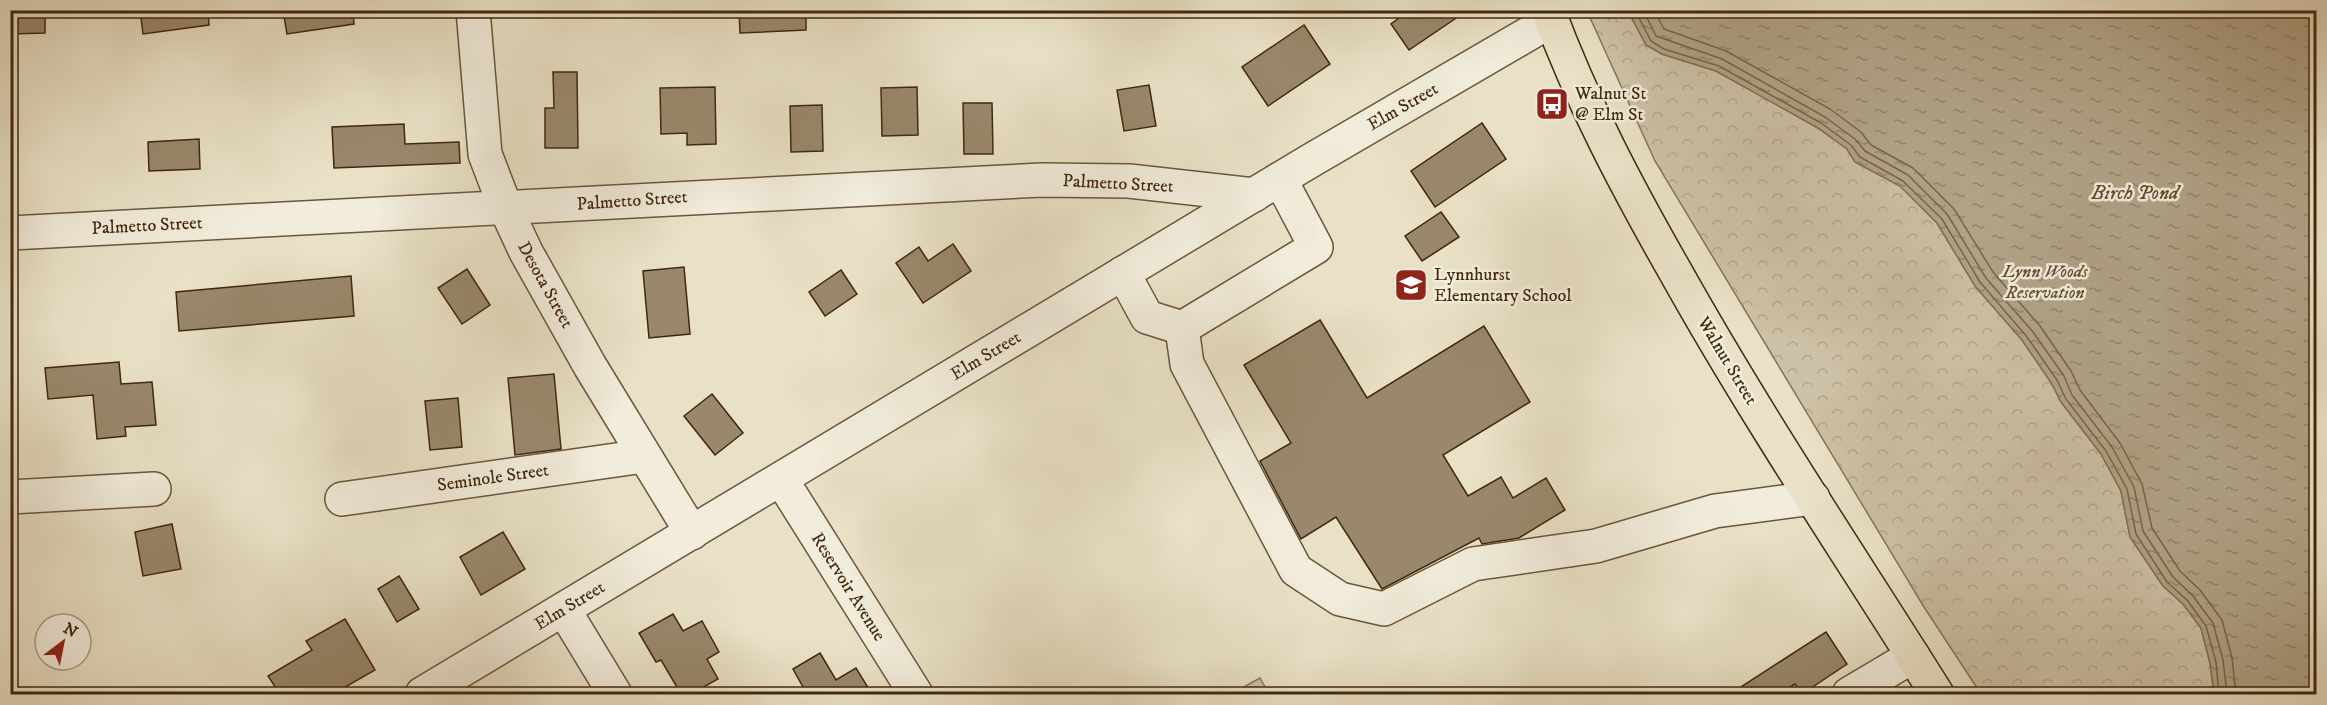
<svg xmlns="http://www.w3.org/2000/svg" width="2327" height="705" viewBox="0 0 2327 705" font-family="'IM FELL DW Pica',serif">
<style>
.green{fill:#cdc1a7;stroke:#887459;stroke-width:1.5}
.forest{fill:url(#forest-crowns);stroke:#887459;stroke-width:1.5}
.water{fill:url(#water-ripples);stroke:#847155;stroke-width:1.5}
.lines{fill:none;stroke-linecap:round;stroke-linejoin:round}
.shore{stroke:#796449;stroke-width:1.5}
.building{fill:#99886d;stroke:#42270b;stroke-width:1.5}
.minor-casing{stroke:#6c563a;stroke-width:36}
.major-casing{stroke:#42270b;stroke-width:36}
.minor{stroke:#f1ecdb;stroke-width:33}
.major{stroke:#e9e1c7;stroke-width:33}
.labels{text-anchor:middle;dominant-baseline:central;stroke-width:5;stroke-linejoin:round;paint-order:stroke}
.poi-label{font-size:18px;fill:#42270b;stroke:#f1ecdb;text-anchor:start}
.street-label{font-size:18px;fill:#42270b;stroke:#f1ecdb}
.park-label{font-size:18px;font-style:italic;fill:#654e32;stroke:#f1ecdb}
.water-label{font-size:20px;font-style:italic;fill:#634c30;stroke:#f1ecdb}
</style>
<defs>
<pattern id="forest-crowns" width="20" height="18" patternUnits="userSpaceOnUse" patternTransform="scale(1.5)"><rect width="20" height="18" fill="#cdc1a7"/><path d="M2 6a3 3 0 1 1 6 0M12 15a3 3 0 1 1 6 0" fill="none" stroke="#b1a68e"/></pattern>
<pattern id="water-ripples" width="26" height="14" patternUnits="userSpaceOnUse" patternTransform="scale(1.5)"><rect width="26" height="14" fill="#b0a287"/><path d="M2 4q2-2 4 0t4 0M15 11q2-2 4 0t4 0" fill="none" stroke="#91846d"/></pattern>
</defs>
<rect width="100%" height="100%" fill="#e9e1c7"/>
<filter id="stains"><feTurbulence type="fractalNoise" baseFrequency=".00333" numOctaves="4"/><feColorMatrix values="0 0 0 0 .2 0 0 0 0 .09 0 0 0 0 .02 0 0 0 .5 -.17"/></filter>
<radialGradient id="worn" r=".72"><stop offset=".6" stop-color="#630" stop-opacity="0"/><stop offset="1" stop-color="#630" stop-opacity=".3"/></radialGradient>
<!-- green -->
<path class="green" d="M1260,678l9,16h-38z"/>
<!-- forest -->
<path class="forest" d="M1587,11h41l18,34 16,9 54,17 102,57 29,21 8,13 45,24 37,37 38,63 47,54 30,44 9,18 40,52 20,37 9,46 33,49 20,18 18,24 9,35 4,31h-233l-57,-87 -269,-446z"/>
<!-- water -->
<path class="water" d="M1628,11h688v683h-102l-4,-31 -9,-35 -18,-24 -20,-18 -33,-49 -9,-46 -20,-37 -40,-52 -9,-18 -30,-44 -47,-54 -38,-63 -37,-37 -45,-24 -8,-13 -29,-21 -102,-57 -54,-17 -16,-9z"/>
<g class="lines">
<!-- shore -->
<g class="shore">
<path d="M1635,10l16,31 13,8 55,17 102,57 30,22 9,12 43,24 39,38 38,63 47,55 30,43 9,19 40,52 21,38 9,45 31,48 20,18 19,26 10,36 3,32"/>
<path d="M1643,10l13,26 66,23 103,58 30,22 10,12 43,24 39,39 39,64 47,54 31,44 8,19 40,52 22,40 9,44 30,46 20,19 20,27 10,37 4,34"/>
<path d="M1654,10l10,19 62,22 104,58 31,23 10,13 42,23 41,41 39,63 47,54 31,45 9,19 40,53 22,41 10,44 28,43 20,19 22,30 10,38 4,36"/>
</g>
</g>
<!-- building -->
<g class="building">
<path d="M10,10h35v23l-35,1z"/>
<path d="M140,10h68l1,15 -66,9z"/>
<path d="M283,10h70l1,14 -67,10z"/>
<path d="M739,10h67v20l-66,3z"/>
<path d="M1410,10h58l-59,40 -18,-26z"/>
<path d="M1304,25l26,39 -62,42 -26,-39z"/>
<path d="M553,72h24l1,76h-33v-40h9z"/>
<path d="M1149,85l7,41 -32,5 -7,-41z"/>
<path d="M715,87l1,57 -29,1v-12l-26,1 -1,-46z"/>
<path d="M917,87l1,48 -36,1 -1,-48z"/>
<path d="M963,103h29l1,51h-29z"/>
<path d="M822,105l1,46 -32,1 -1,-46z"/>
<path d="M1482,123l24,36 -71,48 -24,-36z"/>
<path d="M404,124l1,20 54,-2 1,21 -126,5 -2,-41z"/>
<path d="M199,139l1,30 -51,2 -1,-29z"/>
<path d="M1441,212l18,25 -37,24 -17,-25z"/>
<path d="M953,244l18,27 -48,32 -27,-40 23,-16 9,14z"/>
<path d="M684,267l6,67 -41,4 -6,-67z"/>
<path d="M467,269l23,36 -28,19 -24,-36z"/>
<path d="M841,270l16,24 -32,22 -16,-24z"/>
<path d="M351,276l3,40 -175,15 -3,-39z"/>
<path d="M1320,320l47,78 117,-72 46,76 -87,53 25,41 33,-19 12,21 33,-20 19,32 -46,28 -37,6 -3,-6 -97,51 -46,-72 -35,22 -41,-78 31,-18 -47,-78z"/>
<path d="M119,362l2,22 31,-2 4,43 -31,2 1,9 -29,3 -4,-44 -45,4 -3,-31z"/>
<path d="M554,374l7,75 -46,6 -7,-77z"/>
<path d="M712,394l31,39 -28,22 -31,-39z"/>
<path d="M458,398l4,49 -32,3 -5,-49z"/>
<path d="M172,524l9,45 -38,7 -8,-44z"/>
<path d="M503,532l22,37 -44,26 -21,-38z"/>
<path d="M399,576l20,33 -22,13 -19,-33z"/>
<path d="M673,614l10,17 19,-10 17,31 -12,7 11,20 -27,15h-10l-20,-34 -5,2 -17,-29z"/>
<path d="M345,619l30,51 -42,24h-53l-12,-18 44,-26 -6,-9z"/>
<path d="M1826,632l21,32 -45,30 -7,-10 -17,10h-48z"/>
<path d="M820,653l16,27 20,-12 16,26h-65l-14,-25z"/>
</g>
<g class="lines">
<defs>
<g id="minor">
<path d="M473,10l12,144 21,55 20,43 64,114 102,167"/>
<path d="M10,233l1032,-53 87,1 125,14"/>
<path d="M1123,273l24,44 35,11 134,-81 -36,-68"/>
<path d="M1182,328l5,36 109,206 44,29 44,10 89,-45 123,-18 119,-35 98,-13"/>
<path d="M781,479l135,215"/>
<path d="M10,497l144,-8"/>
<path d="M342,499l302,-43"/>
<path d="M564,610l51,84"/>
<path d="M422,694l888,-533 242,-141"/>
<path d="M1849,694l64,-38"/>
</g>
<path id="major" d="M1548,10c34,92 79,177 127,261 81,145 174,283 262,423"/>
</defs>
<!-- minor casing -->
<use href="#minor" class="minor-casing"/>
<!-- major casing -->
<use href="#major" class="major-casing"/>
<!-- minor -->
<use href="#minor" class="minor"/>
<!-- major -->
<use href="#major" class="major"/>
</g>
<!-- icons -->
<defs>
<symbol id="bus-square" viewBox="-11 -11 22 22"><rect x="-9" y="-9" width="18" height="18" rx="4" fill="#8f2418" stroke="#f1ecdb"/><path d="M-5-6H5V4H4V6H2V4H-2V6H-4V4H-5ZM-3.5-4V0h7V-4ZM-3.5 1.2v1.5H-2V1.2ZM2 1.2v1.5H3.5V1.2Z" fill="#fff"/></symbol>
<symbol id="school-square" viewBox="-11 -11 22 22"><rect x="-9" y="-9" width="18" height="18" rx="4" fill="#8f2418" stroke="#f1ecdb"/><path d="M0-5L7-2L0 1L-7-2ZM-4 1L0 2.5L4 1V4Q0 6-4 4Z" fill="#fff"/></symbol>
</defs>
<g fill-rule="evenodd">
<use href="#bus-square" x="1533" y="85" width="38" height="38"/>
<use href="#school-square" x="1392" y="266" width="38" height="38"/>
</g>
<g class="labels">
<!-- poi labels -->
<g class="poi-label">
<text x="1575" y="94">Walnut St<tspan x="1575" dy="21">@ Elm St</tspan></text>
<text x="1434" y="275">Lynnhurst<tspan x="1434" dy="21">Elementary School</tspan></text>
</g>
<!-- street labels -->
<g class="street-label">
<text transform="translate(1403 107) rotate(-30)">Elm Street</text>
<text transform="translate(1118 184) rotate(3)">Palmetto Street</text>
<text transform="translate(632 201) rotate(-4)">Palmetto Street</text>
<text transform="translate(147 226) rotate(-3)">Palmetto Street</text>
<text transform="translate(545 285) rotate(61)">Desota Street</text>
<text transform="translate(986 356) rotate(-31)">Elm Street</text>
<text transform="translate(1727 361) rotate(59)">Walnut Street</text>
<text transform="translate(493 478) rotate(-8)">Seminole Street</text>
<text transform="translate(848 587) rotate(58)">Reservoir Avenue</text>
<text transform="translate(570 606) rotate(-31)">Elm Street</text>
</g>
<!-- park labels -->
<g class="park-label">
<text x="2045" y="272">Lynn Woods<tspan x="2045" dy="21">Reservation</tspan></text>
</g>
<!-- water labels -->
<g class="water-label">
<text x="2135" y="193">Birch Pond</text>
</g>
</g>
<!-- margin -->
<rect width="2327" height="705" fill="none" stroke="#e9e1c7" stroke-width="36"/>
<rect x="12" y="12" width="2303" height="681" fill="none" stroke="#42270b" stroke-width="3"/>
<rect x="18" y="18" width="2291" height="669" fill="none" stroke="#42270b" stroke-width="1.5"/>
<!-- north arrow -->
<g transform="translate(63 642) rotate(32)"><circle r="28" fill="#f1ecdb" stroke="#ab9d88" stroke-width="1.5"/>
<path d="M0-4.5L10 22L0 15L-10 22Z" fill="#8f2418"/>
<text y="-9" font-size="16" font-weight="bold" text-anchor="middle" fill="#42270b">N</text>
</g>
<rect width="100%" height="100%" filter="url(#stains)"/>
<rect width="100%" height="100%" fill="url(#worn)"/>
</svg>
